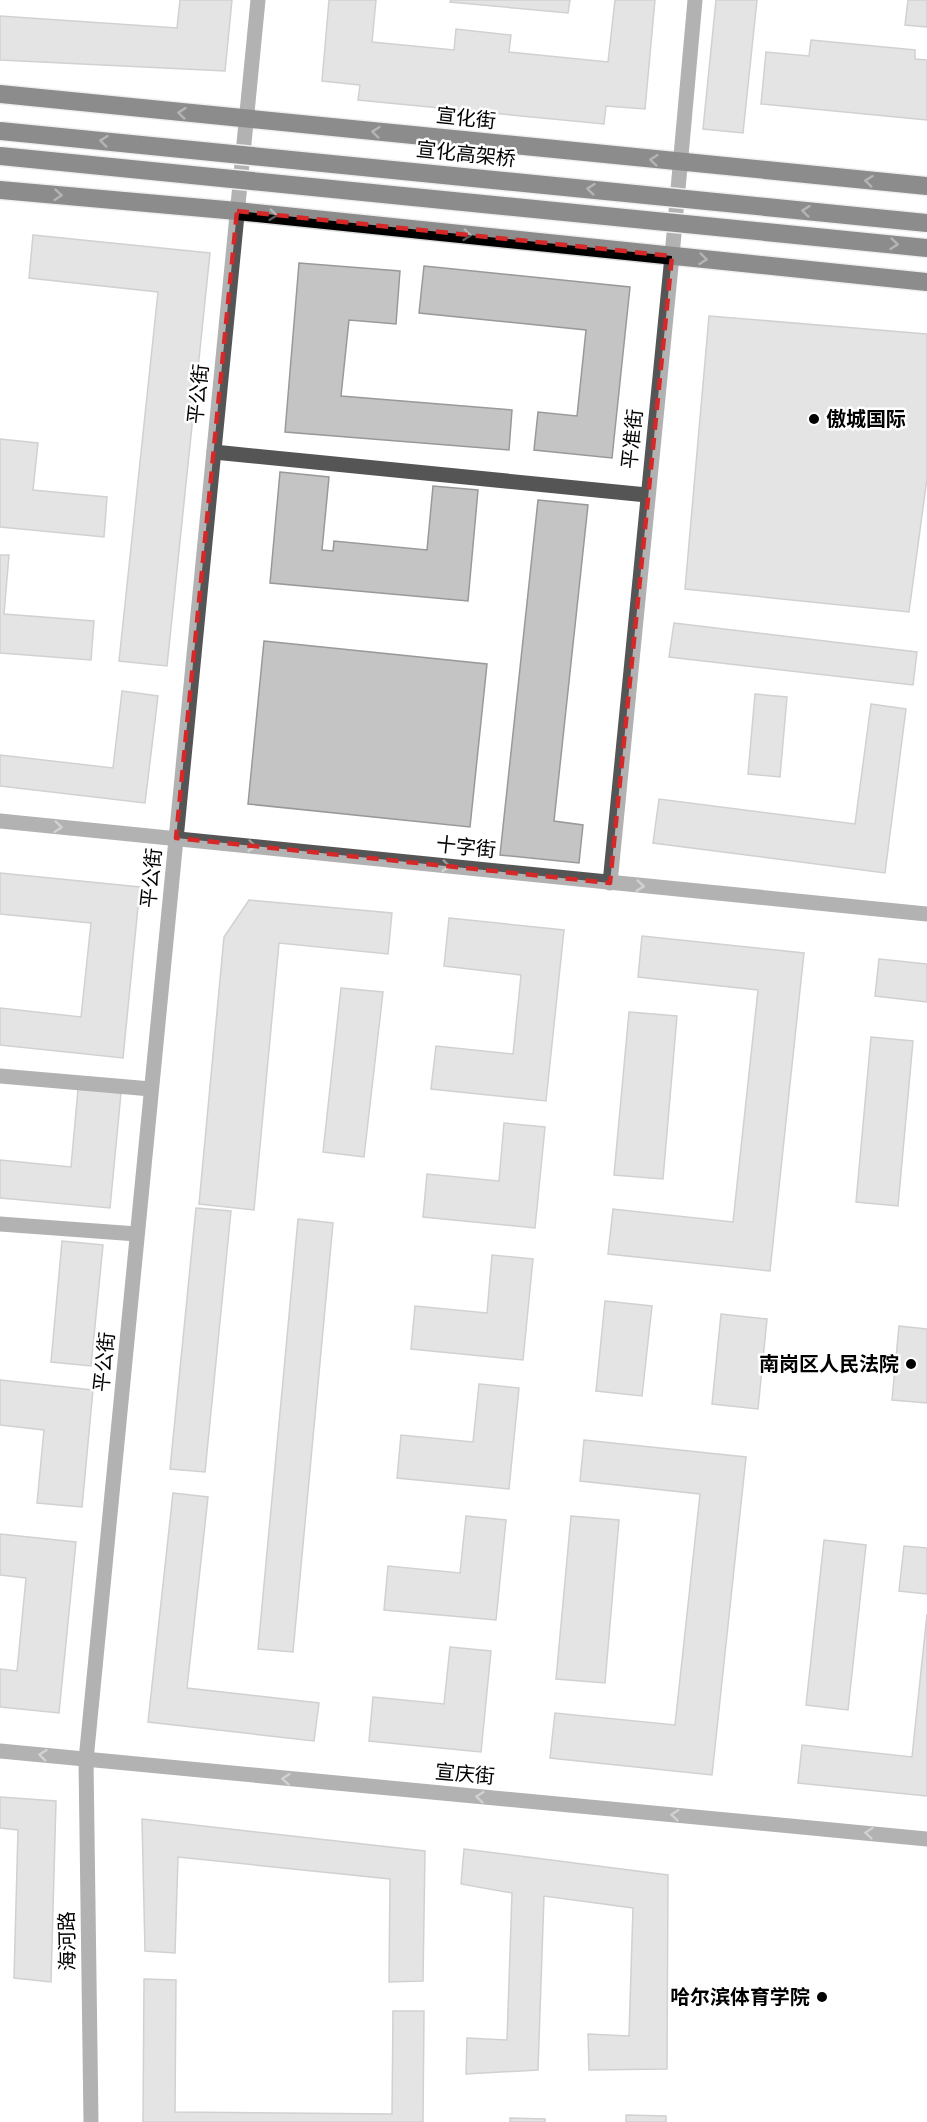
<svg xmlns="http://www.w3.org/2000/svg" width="927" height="2122" viewBox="0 0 927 2122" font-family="'Work Sans','Noto Sans SC',sans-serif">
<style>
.building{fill:#c4c4c4;stroke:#999;stroke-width:1.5}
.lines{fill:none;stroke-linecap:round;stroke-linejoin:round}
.highway-casing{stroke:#dbdbdb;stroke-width:21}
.minor{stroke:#555;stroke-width:15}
.highway{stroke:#000;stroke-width:18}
.highway-bridge-casing{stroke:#dbdbdb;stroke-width:21;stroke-linecap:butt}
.highway-bridge{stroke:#000;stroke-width:18}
.oneway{stroke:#595959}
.oneway2{stroke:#999}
.marked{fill:none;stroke:#d62828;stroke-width:4.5;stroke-dasharray:12 8;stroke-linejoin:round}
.poi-dot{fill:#000;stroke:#fff;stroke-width:2}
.labels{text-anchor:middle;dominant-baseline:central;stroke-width:5;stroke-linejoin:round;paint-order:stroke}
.street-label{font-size:20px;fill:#000;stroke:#fff}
.poi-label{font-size:20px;font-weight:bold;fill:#000;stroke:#fff;text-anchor:end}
</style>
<rect width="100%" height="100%" fill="#fff"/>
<!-- building -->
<g class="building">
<path d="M180,0h52l-7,71 -225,-11v-44l177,12z"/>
<path d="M329,0h47l-4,42 82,8 2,-21 55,6 -2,17 99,10 7,-62h40l-10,109 -39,-3 -2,18 -246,-24 2,-15 -38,-4z"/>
<path d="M451,0h119l-2,13 -118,-11z"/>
<path d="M716,0h41l-14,133 -40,-4z"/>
<path d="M908,0h19v27l-22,-2z"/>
<path d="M811,40l104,10v9l12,1v60l-166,-16 5,-52 43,4z"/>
<path d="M33,235l177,18 -43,413 -48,-5 39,-369 -129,-14z"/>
<path d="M299,263l101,8 -4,53 -47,-4 -8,76 171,14 -3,40 -224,-18z"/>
<path d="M424,266l206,21 -18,171 -78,-8 4,-38 39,4 9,-86 -167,-17z"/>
<path d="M709,316l218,18v144l-18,134 -224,-23z"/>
<path d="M0,439l38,4 -5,47 74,7 -3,40 -104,-10z"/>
<path d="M280,472l49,5 -7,73 11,1 1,-10 93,9 6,-64 45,4 -10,111 -198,-18z"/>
<path d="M538,500l50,5 -34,316 29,4 -4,38 -79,-8z"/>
<path d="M0,555h9l-5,59 90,7 -3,39 -91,-7z"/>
<path d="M674,623l243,29 -4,33 -244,-28z"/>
<path d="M264,641l223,23 -17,163 -222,-23z"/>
<path d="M122,691l36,5 -13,107 -145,-17v-31l113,13z"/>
<path d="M755,694l32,3 -7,80 -32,-3z"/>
<path d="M871,704l35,5 -21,164 -232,-30 6,-44 196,25z"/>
<path d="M0,873l140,14 -17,171 -123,-13v-37l81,9 10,-94 -91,-9z"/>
<path d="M249,900l143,13 -4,41 -109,-11 -25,267 -55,-6 25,-267z"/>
<path d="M449,918l115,12 -18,171 -115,-12 5,-43 77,8 8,-79 -77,-9z"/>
<path d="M642,936l162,17 -34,318 -162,-17 5,-45 120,13 25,-232 -120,-13z"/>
<path d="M879,959l48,5v38l-52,-6z"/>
<path d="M341,988l42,4 -19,165 -41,-5z"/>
<path d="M629,1012l48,4 -14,163 -49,-4z"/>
<path d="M871,1037l42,4 -15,165 -42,-4z"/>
<path d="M78,1089l43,4 -11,115 -110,-10v-38l71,7z"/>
<path d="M504,1123l41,4 -10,101 -112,-11 4,-43 72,7z"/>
<path d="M196,1208l35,3 -26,261 -35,-3z"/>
<path d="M298,1219l35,4 -40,429 -35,-3z"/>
<path d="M62,1241l41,4 -12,121 -40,-4z"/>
<path d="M492,1255l41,4 -10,101 -112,-11 4,-43 72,7z"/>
<path d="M605,1301l47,5 -10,90 -46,-5z"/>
<path d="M721,1314l46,5 -9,90 -46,-5z"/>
<path d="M899,1326l28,3v74l-35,-3z"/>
<path d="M0,1380l93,10 -11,117 -45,-4 7,-73 -44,-5z"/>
<path d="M479,1384l40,4 -10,101 -112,-11 4,-43 72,7z"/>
<path d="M584,1440l162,17 -34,318 -162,-17 5,-45 120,12 25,-231 -120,-13z"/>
<path d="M173,1493l35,4 -21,191 132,15 -5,38 -166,-19z"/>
<path d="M466,1516l40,4 -10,100 -112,-10 4,-44 72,7z"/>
<path d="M571,1516l48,4 -14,163 -49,-4z"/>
<path d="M0,1534l76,8 -17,171 -59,-6v-38l17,2 9,-93 -26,-3z"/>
<path d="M824,1540l42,5 -18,165 -42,-5z"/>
<path d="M904,1546l23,2v46l-28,-3z"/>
<path d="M927,1614v182l-129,-13 4,-38 110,12z"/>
<path d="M450,1647l41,4 -10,101 -112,-11 4,-44 71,7z"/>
<path d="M0,1797l56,4 -5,181 -37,-4 4,-148 -18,-2z"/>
<path d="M142,1819l283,32 -2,130 -34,1 1,-103 -212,-22 -3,96 -30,-2z"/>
<path d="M464,1849l204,26 -1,194 -78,1 -1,-36 41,2 4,-128 -89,-12 -6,174 -72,4 1,-36 40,2 5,-147 -51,-9z"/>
<path d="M144,1979l32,1 -1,132 217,2 1,-103h31l-1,111h-280z"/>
<path d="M626,2115l40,1v6h-40z"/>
<path d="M510,2118l35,1v3h-35z"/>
</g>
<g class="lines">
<defs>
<g id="highway">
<path d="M0,94l927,92"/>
<path d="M0,190l237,21 690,71"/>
</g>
</defs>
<!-- highway casing -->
<use href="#highway" class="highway-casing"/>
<!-- minor -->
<g class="minor">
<path d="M214,452l433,43"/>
<path d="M0,821l927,93"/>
<path d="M610,883l62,-627 23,-256"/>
<path d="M0,1076l151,13"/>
<path d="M0,1224l137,10"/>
<path d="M0,1751l927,88"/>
<path d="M91,2122l-5,-362 172,-1760"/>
</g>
<!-- highway -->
<use href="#highway" class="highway"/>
<defs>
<g id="highway-bridge">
<path d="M0,131l927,92"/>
<path d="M0,156l927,92"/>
</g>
</defs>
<!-- highway-bridge casing -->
<use href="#highway-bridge" class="highway-bridge-casing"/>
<!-- highway-bridge -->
<use href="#highway-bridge" class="highway-bridge"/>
</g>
<!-- one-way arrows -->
<defs><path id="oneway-chevron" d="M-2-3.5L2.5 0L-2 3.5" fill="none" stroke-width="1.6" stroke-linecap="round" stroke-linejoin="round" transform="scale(1.5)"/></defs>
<g class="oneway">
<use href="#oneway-chevron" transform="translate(182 113) rotate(-174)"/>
<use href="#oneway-chevron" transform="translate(376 132) rotate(-174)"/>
<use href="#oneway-chevron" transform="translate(104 141) rotate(-174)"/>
<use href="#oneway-chevron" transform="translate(654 160) rotate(-174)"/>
<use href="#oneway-chevron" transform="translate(869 181) rotate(-174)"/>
<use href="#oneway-chevron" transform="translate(591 189) rotate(-174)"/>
<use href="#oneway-chevron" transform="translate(58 195) rotate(5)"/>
<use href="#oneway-chevron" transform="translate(806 211) rotate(-174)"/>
<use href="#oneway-chevron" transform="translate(273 215) rotate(6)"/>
<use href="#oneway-chevron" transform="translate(467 235) rotate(6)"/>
<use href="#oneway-chevron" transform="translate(894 244) rotate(6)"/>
<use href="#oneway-chevron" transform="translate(703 259) rotate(6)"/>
</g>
<g class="oneway2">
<use href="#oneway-chevron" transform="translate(58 827) rotate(6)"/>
<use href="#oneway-chevron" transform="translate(252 846) rotate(6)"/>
<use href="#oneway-chevron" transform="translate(446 866) rotate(6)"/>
<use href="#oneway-chevron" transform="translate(640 886) rotate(6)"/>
<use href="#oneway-chevron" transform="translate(43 1755) rotate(-174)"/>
<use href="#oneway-chevron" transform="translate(286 1779) rotate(-175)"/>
<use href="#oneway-chevron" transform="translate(480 1797) rotate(-175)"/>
<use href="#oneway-chevron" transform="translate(675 1815) rotate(-175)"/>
<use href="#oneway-chevron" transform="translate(869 1833) rotate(-175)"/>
</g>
<!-- marked area -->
<path d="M0 0H927V2122H0ZM237,211l435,45 -62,627 -434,-45z" fill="#fff" fill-opacity=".55" fill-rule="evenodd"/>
<path class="marked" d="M237,211l435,45 -62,627 -434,-45z"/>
<!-- markers -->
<g class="poi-dot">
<circle cx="814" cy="419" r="6"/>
<circle cx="911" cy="1364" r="6"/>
<circle cx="822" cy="1997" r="6"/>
</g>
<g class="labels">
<!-- street labels -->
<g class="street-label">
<text transform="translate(466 118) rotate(6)">宣化街</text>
<text transform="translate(466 154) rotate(6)">宣化高架桥</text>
<text transform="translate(198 394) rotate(-84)">平公街</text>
<text transform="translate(632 439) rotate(-84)">平准街</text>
<text transform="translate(466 847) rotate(6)">十字街</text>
<text transform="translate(151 878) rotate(-84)">平公街</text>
<text transform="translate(104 1362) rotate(-84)">平公街</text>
<text transform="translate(465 1774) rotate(5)">宣庆街</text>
<text transform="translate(67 1941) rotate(-91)">海河路</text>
</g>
<!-- poi labels -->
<g class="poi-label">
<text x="826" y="419" text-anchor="start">傲城国际</text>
<text x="899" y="1364">南岗区人民法院</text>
<text x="810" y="1997">哈尔滨体育学院</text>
</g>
</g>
</svg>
